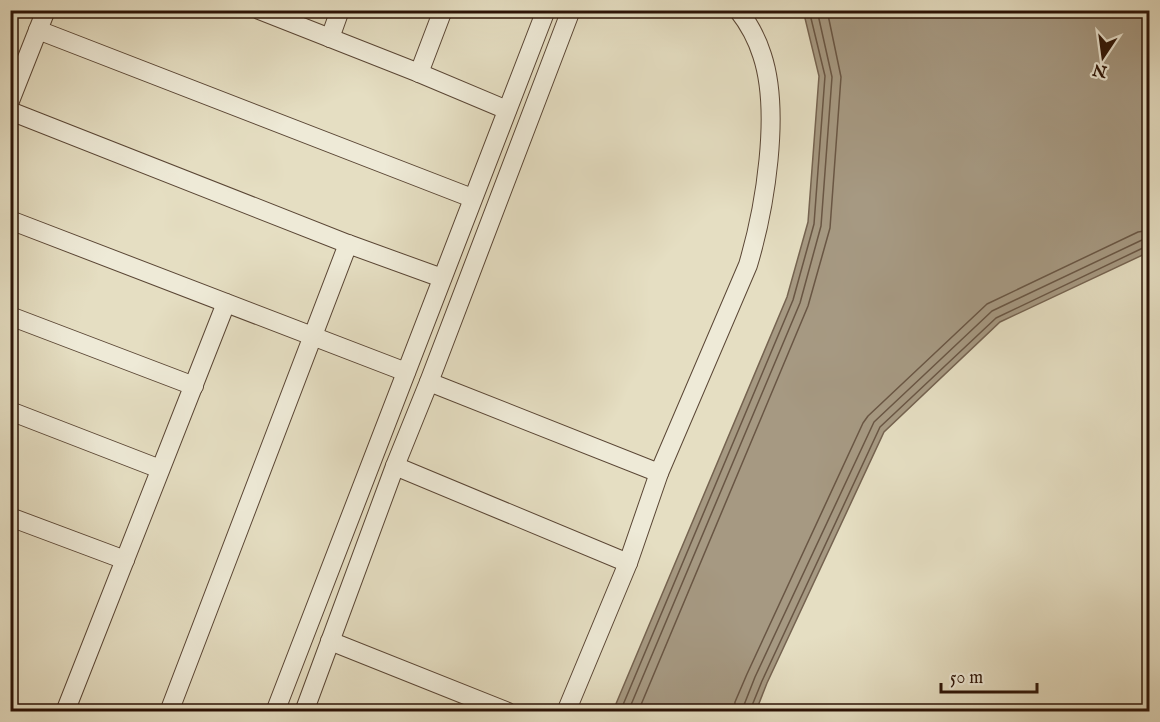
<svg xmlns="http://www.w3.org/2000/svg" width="1160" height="722" viewBox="0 0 1160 722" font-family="'IM FELL English',serif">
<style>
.water{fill:#a69982;stroke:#756350;stroke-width:1.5}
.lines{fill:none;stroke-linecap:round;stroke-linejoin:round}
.shore{stroke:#695644;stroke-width:1.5}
.minor-casing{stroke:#5a4635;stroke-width:20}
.minor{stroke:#eeead7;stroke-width:18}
</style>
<rect width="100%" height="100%" fill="#e5dec2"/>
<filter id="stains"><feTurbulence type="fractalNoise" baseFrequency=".00333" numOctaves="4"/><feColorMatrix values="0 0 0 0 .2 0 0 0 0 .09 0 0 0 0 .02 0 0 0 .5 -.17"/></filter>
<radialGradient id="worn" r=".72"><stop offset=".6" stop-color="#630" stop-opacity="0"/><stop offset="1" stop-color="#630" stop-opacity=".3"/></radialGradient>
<!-- water -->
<path class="water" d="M802,11h347v241l-149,70 -116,110 -117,251 -11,28h-143l174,-414 21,-75 11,-146 -15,-62z"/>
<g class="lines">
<!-- shore -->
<g class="shore">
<path d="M620,712l173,-412 21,-76 11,-148 -16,-66"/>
<path d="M628,712l172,-409 21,-77 11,-149 -15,-67"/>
<path d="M638,712l170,-406 22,-78 11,-151 -14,-67"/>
<path d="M734,712l1,-10 12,-28 116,-251 5,-7 119,-112 151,-72 12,-2"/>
<path d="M743,712l1,-7 11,-28 119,-255 118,-111 150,-71 8,-1"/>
<path d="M751,712v-4l11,-27 118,-254 116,-109 149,-71h5"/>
</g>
<defs>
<g id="minor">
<path d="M259,10l160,63 88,37"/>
<path d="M38,30l434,168"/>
<path d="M330,38l10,-28"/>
<path d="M419,73l24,-63"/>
<path d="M10,101l36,-91"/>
<path d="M10,111l338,133 94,34"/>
<path d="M10,220l396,152"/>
<path d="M10,316l184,70"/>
<path d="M429,382l230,91"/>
<path d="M10,411l150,58"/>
<path d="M395,466l233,97"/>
<path d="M10,517l115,43"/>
<path d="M330,641l178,71"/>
<path d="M65,712l161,-409"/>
<path d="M169,712l179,-468"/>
<path d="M275,712l271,-702"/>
<path d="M304,712l91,-246 34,-84 142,-372"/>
<path d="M566,712l62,-149 31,-90 89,-208c17,-57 33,-153 14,-210 -5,-16 -13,-31 -24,-45"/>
</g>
</defs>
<!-- minor casing -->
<use href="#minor" class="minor-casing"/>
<!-- minor -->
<use href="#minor" class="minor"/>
</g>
<!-- margin -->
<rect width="1160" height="722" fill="none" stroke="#e5dec2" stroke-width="36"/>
<rect x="12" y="12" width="1136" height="698" fill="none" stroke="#2c1306" stroke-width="3"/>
<rect x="18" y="18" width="1124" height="686" fill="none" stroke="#2c1306" stroke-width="1.5"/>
<!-- north arrow -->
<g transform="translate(1103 57) rotate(193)" stroke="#eeead7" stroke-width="4.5" paint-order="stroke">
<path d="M0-4.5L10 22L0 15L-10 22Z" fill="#2c1306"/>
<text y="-9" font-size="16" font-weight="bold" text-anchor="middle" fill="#2c1306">N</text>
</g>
<!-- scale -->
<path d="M941 683v9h96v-9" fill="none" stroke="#2c1306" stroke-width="3"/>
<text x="950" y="683" font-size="18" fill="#2c1306" stroke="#eeead7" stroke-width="4.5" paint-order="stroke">50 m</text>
<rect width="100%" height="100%" filter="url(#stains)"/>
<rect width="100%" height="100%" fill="url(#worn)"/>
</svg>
